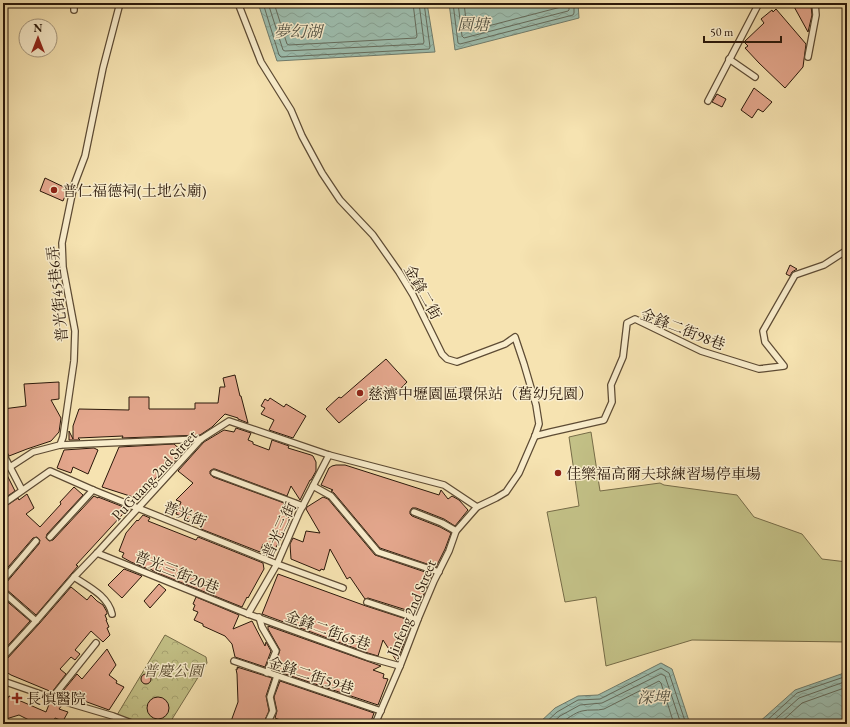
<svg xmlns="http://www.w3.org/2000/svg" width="850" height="727" viewBox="0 0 850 727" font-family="'EB Garamond','Noto Serif TC',serif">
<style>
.grass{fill:#c3c187;stroke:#766c48}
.park{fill:url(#park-crowns);stroke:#766c48}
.water{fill:url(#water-waves);stroke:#6f7c6d}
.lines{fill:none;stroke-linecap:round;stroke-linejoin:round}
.shore{stroke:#646b5c;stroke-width:1}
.building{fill:#e4a78d;stroke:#2a180a}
.service-casing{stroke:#5d4b34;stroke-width:8}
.service{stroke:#f9edcc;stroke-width:5.5}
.poi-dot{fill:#8f2418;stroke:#f9edcc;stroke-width:1.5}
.labels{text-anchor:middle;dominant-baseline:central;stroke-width:3;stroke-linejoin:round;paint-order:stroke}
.poi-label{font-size:15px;fill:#2a180a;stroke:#f9edcc;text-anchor:start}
.street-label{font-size:15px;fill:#2a180a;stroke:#f9edcc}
.park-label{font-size:15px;font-style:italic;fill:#584b30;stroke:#f9edcc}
.water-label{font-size:16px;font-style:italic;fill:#525244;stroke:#f9edcc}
</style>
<defs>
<pattern id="park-crowns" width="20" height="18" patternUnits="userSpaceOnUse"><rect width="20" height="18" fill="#c3c187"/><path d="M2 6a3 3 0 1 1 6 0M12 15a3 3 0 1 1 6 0" fill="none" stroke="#a8a573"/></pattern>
<pattern id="water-waves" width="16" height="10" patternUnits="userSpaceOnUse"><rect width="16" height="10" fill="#9dbeaf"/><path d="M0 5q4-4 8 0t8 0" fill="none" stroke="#87a395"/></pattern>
</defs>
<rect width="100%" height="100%" fill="#f6e3b1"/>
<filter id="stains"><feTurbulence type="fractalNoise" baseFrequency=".005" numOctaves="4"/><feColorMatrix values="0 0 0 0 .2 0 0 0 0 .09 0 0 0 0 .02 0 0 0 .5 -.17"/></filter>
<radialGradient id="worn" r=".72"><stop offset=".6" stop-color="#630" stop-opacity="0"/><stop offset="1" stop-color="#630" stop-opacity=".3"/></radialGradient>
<!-- grass -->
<path class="grass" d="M591,432l9,59 60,-8 4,2 73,10 17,22 48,17 20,25 25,3v80l-155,-2 -86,26 -10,-69 -31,5 -18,-90 32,-6 -10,-69z"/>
<!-- park -->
<path class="park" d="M165,635l41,22 1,6 -38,61h-26l-26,-9z"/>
<!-- water -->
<g class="water">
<path d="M258,3h169l8,49 -158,9z"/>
<path d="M449,3h129l1,15 -124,32z"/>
<path d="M661,663l11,6 18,55h-152l17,-16 23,-12 20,-1z"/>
<path d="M847,672v52h-90l38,-34z"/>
</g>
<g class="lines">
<!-- shore -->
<g class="shore">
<path d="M263,3l16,52 2,2 148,-8 1,-2 -6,-44"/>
<path d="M268,3l15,47 2,1 138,-7 1,-2 -5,-39"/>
<path d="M274,3l13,41 2,1 127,-7 1,-2 -4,-33"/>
<path d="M453,3l5,40 2,1 113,-29 1,-2v-10"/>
<path d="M458,3l4,33 2,2 104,-27 1,-1v-7"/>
<path d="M464,3l3,26 2,2 92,-24 2,-2v-2"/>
<path d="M544,724l13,-12 21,-12 22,-1 61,-31 8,5 17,51"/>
<path d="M551,724l9,-8 20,-11 22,-2 59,-29 4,2 16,48"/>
<path d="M560,724c5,-4 16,-12 22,-13 7,-2 15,0 22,-2l55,-28 2,2 13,41"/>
<path d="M763,724l34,-31 50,-17"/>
<path d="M770,724l29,-26 48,-17"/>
<path d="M779,724l23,-21 45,-16"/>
</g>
</g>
<!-- building -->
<g class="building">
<path d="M792,3h17l2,3 1,9 -4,17z"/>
<path d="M776,9l30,35 -3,23 -18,21 -26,-25 -14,-15 3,-2 -4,-4 20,-19 -3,-4 11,-9 1,2z"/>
<path d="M754,88l18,14 -9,10 -5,-3 -6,9 -11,-8z"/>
<path d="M717,94l9,5 -4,8 -10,-5z"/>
<path d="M45,178l23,11 -5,12 -23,-10z"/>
<path d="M790,265l7,4 -5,3 -2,4 -4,-2z"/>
<path d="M386,359l21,23 -17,18 -10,-11 -41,34 -13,-14 13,-12 2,1z"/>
<path d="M235,375l5,21h1l7,27 -10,-4v-1l-13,-4 -13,13 -12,8 -78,3 1,-2 -45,2 2,2h-11v-9l4,8v-13l6,-17 50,1v-13h20v12h46v-6h23l2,-16h5l-2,-9z"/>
<path d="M59,382v17l-8,1 10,18 -2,14 -8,9 -24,8 -18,7 -2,-4 -4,-2v-41l23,-3 -2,-22z"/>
<path d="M270,398l14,9 2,-3 20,12 -13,22 -24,-8 5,-10 -13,-6 4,-6 -4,-2 4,-7 3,2z"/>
<path d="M236,428l15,5 -3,7 5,2v2l16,6 3,-10 17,6 -1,2 23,7 2,1 3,6v9l-5,9h-1l-10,20 -9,-14 -4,10 -72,-27h-2l-3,2v3l3,3 71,26 -1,3 1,2 -1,3 7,8v3l-15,27 -12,-5 -3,8 -59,-23 2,-4 -27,-11 5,-12 -5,-2 17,-17 -15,-12 26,-29 20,-12 10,2z"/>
<path d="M174,444l9,8 -11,12 -2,-2 -30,34 -7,1 -31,-10 17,-40z"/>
<path d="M94,448l4,2 -10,24 -15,-7 -2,6 -14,-5 7,-18z"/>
<path d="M336,465h9l94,30 2,-5 7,9 4,-3 7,4 9,10 -13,16 -11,-7 -28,-11h-4l-2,3v3l2,2 28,11 11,6 -6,16 -9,18 -56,-19 -46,-55 -3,-2 2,-1 -12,-5 8,-17 3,-2z"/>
<path d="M3,467l12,24 -12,8z"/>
<path d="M74,487l9,8 -36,39 -1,4 3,3 4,-1 41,-44 4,2v-1l23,9 4,4 -3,5 -46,50 2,1 -42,49 -30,-26 -3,-1v-4l3,-1 33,-39 1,-4 -3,-3 -4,1 -30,35v-65l15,-10 1,2 8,-6 7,14 -8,6 14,13 21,-23 -1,-2z"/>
<path d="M323,497l5,2 47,56 53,18 3,4 -15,36 -48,-15 -3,1 -15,-22 -3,2 -17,-30 -6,21 -3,-1 -1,2 -29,-12 -1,-15 3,-6 10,4 3,-11 14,2 -14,-24 1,-2z"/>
<path d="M143,515l7,3 -2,3 48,19 2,-3 65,26 1,6 -16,29 -1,-1 -5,10 -87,-35 -6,-4 -1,1 -17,-7 -9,-5 2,-4 -5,-2 7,-18 11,-13 1,1z"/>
<path d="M124,569l18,7 -20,22 -14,-13z"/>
<path d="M278,574l88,32 43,14 2,5 -14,36 -1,-1 -13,-20 -5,16 -10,-3 -98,-36 -8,-3z"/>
<path d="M159,584l7,6 -16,18 -6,-7z"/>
<path d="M71,587l16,13 4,-5 6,6 6,4 4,7v2l-2,1 2,5h-1l3,7 -2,1 3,7 -7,7 -12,-11 -16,19 5,4 -5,6 -4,-3 -11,12 6,5 -14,18 -41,-17 -8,-5v-9l3,-1 33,-36z"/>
<path d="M196,597l43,18 -6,14 19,-8 13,25 1,-4 5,9 -6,16 -30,-10 -3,-13 -7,-8 -22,-10v-2l-9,-4 4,-8 -5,-2 2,-5 -2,-1z"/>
<path d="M3,598l27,23 -27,30z"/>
<path d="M268,626l113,40 -8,4 11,4 -1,4 5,1 -10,26 -105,-35 7,-20 -12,-21z"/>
<path d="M107,649l9,16 -7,10 8,6 -1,2 8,4 -15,23 -22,-8 -2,-1 -2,1 -7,-8 -6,5 -11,-3 18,-22 5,5z"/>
<path d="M237,667l35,11 -6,18 3,15 -6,13h-33l8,-22 -1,-28 -1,-5h2z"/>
<circle cx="146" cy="679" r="5"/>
<path d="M280,681l94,32 -4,11h-79l-16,-6 2,-7 -3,-14z"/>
<path d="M9,696l37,16 4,-10 12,3 -3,4 9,3 -5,9 -8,-3 -3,6h-15l-18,-9 -13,4 -3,-12z"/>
<circle cx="158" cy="708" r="11"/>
</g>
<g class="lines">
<defs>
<g id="service">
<path d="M74,3v7"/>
<path d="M238,3l23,59 30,48 11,26 20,37 18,27 33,35 26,37 14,23 29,59 5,5 10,3 48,-18 10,-7 9,27 12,41 3,19 -4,12 -16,37 -13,19 -10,6 -19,9 -21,24 -7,20 -15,30 -16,38 -18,47 -25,58"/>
<path d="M808,57l8,-42 -1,-12"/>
<path d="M729,59l26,18"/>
<path d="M708,101l50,-96 3,-2"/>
<path d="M535,436l16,-4 53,-12 8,-18 -1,-17 12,-28 4,-34 8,-4 66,32 58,18 25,-3 -19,-24 -2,-11 32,-56 29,-10 23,-15"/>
<path d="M60,445l3,-8 11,-76 1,-30 -12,-64 -1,-24 12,-58 11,-29 18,-88 17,-65"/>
<path d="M3,454l7,13"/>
<path d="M214,473l89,33"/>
<path d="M313,486l18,10 47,56 61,20"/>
<path d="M22,490l-12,-23 23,-15 27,-7 141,-6"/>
<path d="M3,504l47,-33 43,19 184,74 66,24"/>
<path d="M414,512l28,11 14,8"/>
<path d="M50,537l43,-47"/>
<path d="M97,553l151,61 119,43 33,9"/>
<path d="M74,577c15,10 34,19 38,37"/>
<path d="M3,580l33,-39"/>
<path d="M3,592l33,29"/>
<path d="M367,602l51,17"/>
<path d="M248,614l29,-50 22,-51 30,-58"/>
<path d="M259,617l3,10 14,24 -9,22"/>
<path d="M3,657l33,-36 38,-44 23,-24 104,-114 28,-18 100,34 115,30 33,22"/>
<path d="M234,661l147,50"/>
<path d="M3,681l49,17 61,18 21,8"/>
<path d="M52,698l44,-55"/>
<path d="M267,724l6,-13 -3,-14 7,-21"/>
</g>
</defs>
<!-- service casing -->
<use href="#service" class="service-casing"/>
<!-- service -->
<use href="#service" class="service"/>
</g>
<!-- markers -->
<g class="poi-dot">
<circle cx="54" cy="190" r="4"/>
<circle cx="360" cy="393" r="4"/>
<circle cx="558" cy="473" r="4"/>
<path d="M15 692h4v4h4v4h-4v4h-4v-4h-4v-4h4z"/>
</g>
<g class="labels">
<!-- poi labels -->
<g class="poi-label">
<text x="62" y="190">普仁福德祠(土地公廟)</text>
<text x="368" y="393">慈濟中壢園區環保站（舊幼兒園）</text>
<text x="566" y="473">佳樂福高爾夫球練習場停車場</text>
<text x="26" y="698">長慎醫院</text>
</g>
<!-- street labels -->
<g class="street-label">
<text transform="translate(423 292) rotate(61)">金鋒二街</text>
<text transform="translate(57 294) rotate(-96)">普光街45巷6弄</text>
<text transform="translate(683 329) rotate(21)">金鋒二街98巷</text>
<text transform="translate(154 475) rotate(-47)">PuGuang 2nd Street</text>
<text transform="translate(185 514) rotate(22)">普光街</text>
<text transform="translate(279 530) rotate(-65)">普光三街</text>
<text transform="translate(177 572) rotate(22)">普光三街20巷</text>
<text transform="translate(411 608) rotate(-67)">Jinfeng 2nd Street</text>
<text transform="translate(328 630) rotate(20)">金鋒二街65巷</text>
<text transform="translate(311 675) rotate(18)">金鋒二街59巷</text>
</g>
<!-- park labels -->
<g class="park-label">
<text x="173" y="670">普慶公園</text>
</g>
<!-- water labels -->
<g class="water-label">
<text x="473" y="24">園塘</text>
<text x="298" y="31">夢幻湖</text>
<text x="653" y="697">深埤</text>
</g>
</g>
<!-- margin -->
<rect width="850" height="727" fill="none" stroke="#f6e3b1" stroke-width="16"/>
<rect x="4" y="4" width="842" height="719" fill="none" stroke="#2a180a" stroke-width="2"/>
<rect x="8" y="8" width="834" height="711" fill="none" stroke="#2a180a"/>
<!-- north arrow -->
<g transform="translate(38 38)"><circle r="19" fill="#f9edcc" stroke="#a6987e"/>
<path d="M0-3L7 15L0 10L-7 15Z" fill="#8f2418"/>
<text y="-6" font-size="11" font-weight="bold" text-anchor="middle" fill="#2a180a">N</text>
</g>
<!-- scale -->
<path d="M704 36v6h77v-6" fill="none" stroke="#2a180a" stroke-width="2"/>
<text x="710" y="36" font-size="12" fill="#2a180a" stroke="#f9edcc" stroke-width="3" paint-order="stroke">50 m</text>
<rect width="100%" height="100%" filter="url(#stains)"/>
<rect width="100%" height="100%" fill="url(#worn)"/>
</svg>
